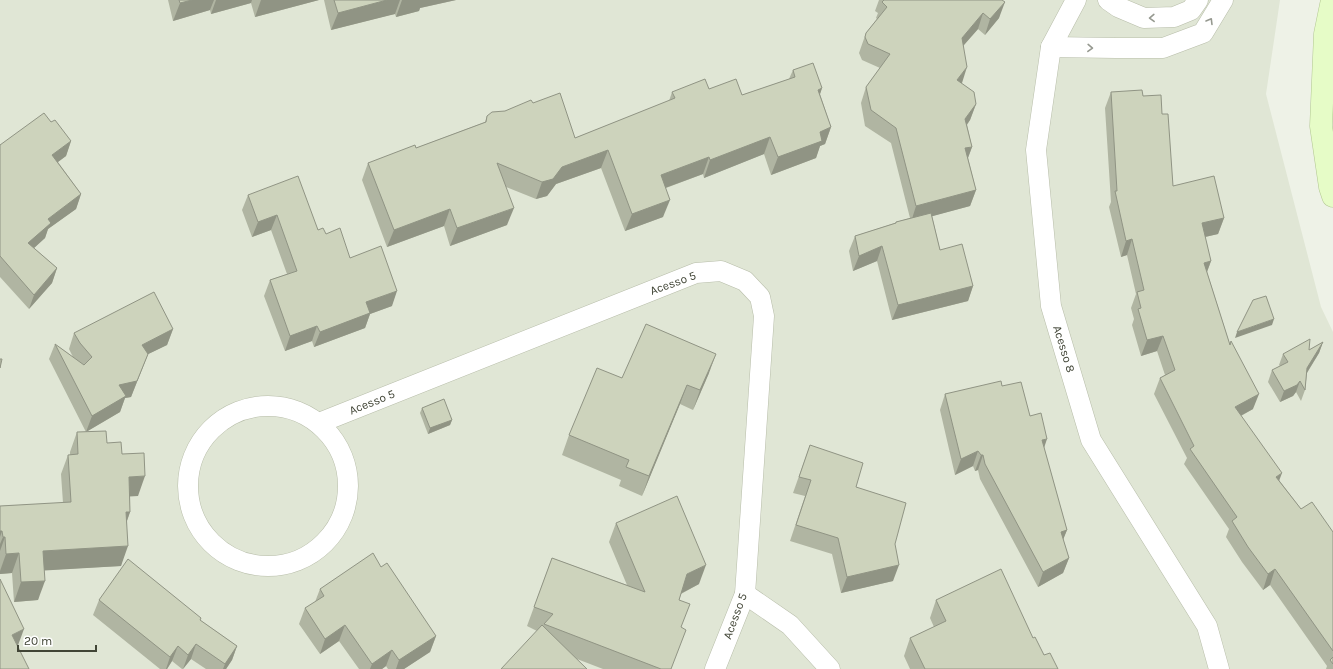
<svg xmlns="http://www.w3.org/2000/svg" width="1333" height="669" viewBox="0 0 1333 669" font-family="Karla,sans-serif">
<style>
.residential{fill:#e0e6d5}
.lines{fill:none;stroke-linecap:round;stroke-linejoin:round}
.minor-casing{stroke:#b7bda9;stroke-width:21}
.secondary-casing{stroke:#b2c792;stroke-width:23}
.minor{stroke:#fff;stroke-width:20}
.secondary{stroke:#e6fcc7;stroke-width:22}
.wall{fill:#b0b5a2}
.shaded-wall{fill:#909484}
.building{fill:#cdd3bc;stroke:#909484}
.oneway{stroke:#969990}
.labels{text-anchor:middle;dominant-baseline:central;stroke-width:3.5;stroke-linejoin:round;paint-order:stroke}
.street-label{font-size:12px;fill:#414536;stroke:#fff}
</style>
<rect width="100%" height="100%" fill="#eef2e7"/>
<!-- residential -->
<path class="residential" d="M0,0h1280l-14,94 55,213 12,25v337h-1333z"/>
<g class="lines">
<defs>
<g id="minor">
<path d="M1076,0l-25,47 -15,103 15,156 40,134 116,186 12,43"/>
<path d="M1108,0l10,7 26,11 30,-1 17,-7 7,-10"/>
<path d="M1051,47l65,1h47l40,-15 20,-33"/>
<circle cx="268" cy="486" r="80"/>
<path d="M319,423l377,-150 25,-2 24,10 15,16 4,19 -19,278 -30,75"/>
<path d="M745,594l45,31 40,44"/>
</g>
<path id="secondary" d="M1332,0l-7,34 -4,92 9,61 3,9"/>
</defs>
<!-- minor casing -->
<use href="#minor" class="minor-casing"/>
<!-- secondary casing -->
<use href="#secondary" class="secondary-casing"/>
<!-- minor -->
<use href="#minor" class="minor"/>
<!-- secondary -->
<use href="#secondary" class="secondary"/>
</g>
<!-- wall -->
<g class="wall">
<path d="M168,0h151l-64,17 -4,-14 -40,11 -1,-4 -37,11z"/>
<path d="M324,0h132l-36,8 -1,3 -23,6 -1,-3 -5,1 -59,15z"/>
<path d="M879,0h123l-3,18 -14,17 -7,-6 -15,17 -2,37 15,21 -6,16 -3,5 5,22 -4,11 8,32 -6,16 -38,10 8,34 33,36 -5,15 -76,19 -15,-59 -24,10 -4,-20 6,-15 40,-13 1,-1 14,-4 -19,-75 -26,-17 -4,-23 5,-16 14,-19 -18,-8 -3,-7 7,-20 11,-14 -1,-1 2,-5 -3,-2z"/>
<path d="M793,70l29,18 -2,6 11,33 -6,17 -5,2 -4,12 -45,17 -7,-21 -60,24 -1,-4 -37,14 -3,29 -38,14 -24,-63 -45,16 -9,12 -11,3 -30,-12 1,38 -57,21 -6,-20 -57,21 -25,-67 6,-17 48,-15 69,-26 2,-6 46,-13 42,35 94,-37 3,-9 37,-3 33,6 47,-16z"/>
<path d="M1111,92l32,4 19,18 11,72 51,32 -6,16 -13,3 6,24 -4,11 23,73 23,64 -12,7 38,64 22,29 32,23v137h-7l1,-3 -57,-81 -7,5 -21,-28 -16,-25 3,-8 -45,-65 3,-6 -33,-64 6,-16 5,-3 -8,-24 -16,5 -9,-31 2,-6 -3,-11 5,-14 -9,-39 -6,2 -12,-50 2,-5 -6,-94z"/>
<path d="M51,122l20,19 -5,15 -8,6 23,32 -5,15 -28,20 -3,9 -11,10 23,20 -5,15 -23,26 -29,-32v-132z"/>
<path d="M248,195l78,39 24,24 42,48 -22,8 -5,14 -51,19 -2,-6 -27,10 -21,-55 6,-16 17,-6 -16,-44 -19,7 -10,-27z"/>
<path d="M173,329l-6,16 -19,9 -17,43 -6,1 -5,14 -34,20 -37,-73 6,-15 18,13 -4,-8 5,-16z"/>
<path d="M1323,342l-4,11 -12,20 -2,17 -4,11 -5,-9 -3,4 -13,6 -12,-20 4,-12 8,-4 -1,-1 4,-11 26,-4z"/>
<path d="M709,373l-16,37 -13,-6 -38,92 -23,-10 2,-6 -59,-25 7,-20 53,-57z"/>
<path d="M1002,386l28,30 14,32 23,82 -4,9 6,19 -6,15 -25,14 -58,-108 -2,-9 -3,1 -2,-5 -18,9 -15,-65 5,-16z"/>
<path d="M422,408l30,12 -2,5 -22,9 -8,-21z"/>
<path d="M77,432l30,11 15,11 16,42h-8v16l-3,9 -6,45 -77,4 -6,30 -24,2 -2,-29 -12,1v-68l63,-3 -2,-29 7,-19h2v-3z"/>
<path d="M810,445l46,42 39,57 -2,37 -52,12 -9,-39 -42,-13 15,-45 -12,-3z"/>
<path d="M616,523l83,61 -18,10 -2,6 2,27 -10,42h-68l-26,-10 -40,-28 -10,-5 25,-68 75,27 -18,-43z"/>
<path d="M381,567l55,69 -6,16 -26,17h-16l-2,-3 -4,3h-23l-20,-28 -19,13 -21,-30 6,-16 10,-6 5,-13z"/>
<path d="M99,600l102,18 -1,2 37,26 -5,14 -6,9h-20l-15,-10 -8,10h-1l-10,-8 -5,8h-7l-67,-54z"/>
<path d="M936,600l97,38 11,17 14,14h-148l-6,-13 6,-18 24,-11 -4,-9z"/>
</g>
<!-- shaded-wall -->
<g class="shaded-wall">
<path d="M192,0h22l-4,10 -37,11 7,-18z"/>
<path d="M216,0h36l-1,3 -40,11z"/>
<path d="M261,0h58l-64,17z"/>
<path d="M387,0h13l-5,14 -64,16 7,-17z"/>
<path d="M402,0h54l-36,8 -1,3 -23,6z"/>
<path d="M1005,2l-6,16 -14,17 5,-16z"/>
<path d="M983,13l-5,16 -22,25 6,-16z"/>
<path d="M967,67l-5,16 -10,13 5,-16z"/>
<path d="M822,88l-6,18 2,-16z"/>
<path d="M976,104l-6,16 -11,15 6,-16z"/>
<path d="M831,127l-6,17 -5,2 -4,12 -45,17 7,-18 42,-25z"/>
<path d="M770,137l-6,17 -60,24 6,-18z"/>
<path d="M71,141l-5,15 -19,14 5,-15z"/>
<path d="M972,147l-6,16 -1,-15z"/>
<path d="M608,150l-7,18 -45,16 -9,12 -11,3 6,-17 20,-15z"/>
<path d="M709,157l-6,17 -49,18 7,-17z"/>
<path d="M976,190l-6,16 -59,16 5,-16z"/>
<path d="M81,194l-5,15 -28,20 -3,9 -22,20 5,-15 20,-24z"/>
<path d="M670,200l-7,17 -38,14 7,-17z"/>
<path d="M514,208l-7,17 -57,21 7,-18z"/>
<path d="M450,209l-6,17 -57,21 7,-17z"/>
<path d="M277,215l-6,15 -19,7 6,-15z"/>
<path d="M1224,218l-6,16 -22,5 6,-16z"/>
<path d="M1132,239l-5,16 -6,2 5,-16z"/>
<path d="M882,246l-5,15 -24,10 6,-15z"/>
<path d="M1211,261l-6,16 -1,-14z"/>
<path d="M57,268l-5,15 -23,26 5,-14z"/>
<path d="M973,286l-5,15 -76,19 6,-15z"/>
<path d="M397,291l-5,15 -22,8 -5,14 -51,19 6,-15 46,-30z"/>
<path d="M1274,319l-2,6 -37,13 2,-6z"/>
<path d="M317,326l-5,15 -27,10 5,-15z"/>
<path d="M173,329l-6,16 -31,15 6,-15z"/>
<path d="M1163,336l-6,15 -16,5 6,-16z"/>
<path d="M1323,342l-4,11 -16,26 4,-11z"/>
<path d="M148,354l-17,43 -6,1 -5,14 -34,20 6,-16 27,-31z"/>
<path d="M716,354l-7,19 -16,37 7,-20z"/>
<path d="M1300,381l-4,11 -3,4 -13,6 4,-11z"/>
<path d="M687,385l-7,19 -38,92 7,-20z"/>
<path d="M1259,394l-6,15 -24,13 6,-15z"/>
<path d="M452,420l-2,5 -22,9 2,-6z"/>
<path d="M1047,439l-5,15v-14z"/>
<path d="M978,451l-5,15 -18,9 6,-16z"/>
<path d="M981,455h2l-5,15 -3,1z"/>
<path d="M1282,473l-6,16v-12z"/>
<path d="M145,476l-7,20 -17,1 8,-20z"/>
<path d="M126,512h4l-7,20z"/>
<path d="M1067,530l-6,15v-13z"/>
<path d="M0,531h2l-2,6z"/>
<path d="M3,537h2l-5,14v-7z"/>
<path d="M128,546l-7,20 -85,5 7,-20z"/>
<path d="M19,553l-7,20 -12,1v-3l6,-17z"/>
<path d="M1069,558l-6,15 -25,14 5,-15z"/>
<path d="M706,565l-7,19 -19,10 7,-20z"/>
<path d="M899,565l-6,16 -52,12 6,-16z"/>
<path d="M1275,569l-5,16 -7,5 5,-16z"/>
<path d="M45,581l-7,19 -24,2 7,-20z"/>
<path d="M345,625l-6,16 -19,13 5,-15z"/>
<path d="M24,629l-7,19 -5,-13z"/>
<path d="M436,636l-6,16 -26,17h-8l3,-9z"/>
<path d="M196,644l-5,15 -8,10 5,-14z"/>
<path d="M178,646l-6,15 -5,8h-1l4,-12z"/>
<path d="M237,646l-5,14 -6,9h-3l2,-5z"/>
<path d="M392,650l-6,16 -4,3h-12l2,-5z"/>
</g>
<!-- building -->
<g class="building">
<path d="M179,0h13l-12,3z"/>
<path d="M334,0h53l-49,13z"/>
<path d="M884,0h118l3,2 -15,17 -7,-6 -21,25 5,29 -10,13 17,12 2,12 -11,15 7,28 -7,1 11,42 -60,16 -20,-78 -25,-18 -5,-23 24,-33 -22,-10 -3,-7 1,-4 21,-26 -5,-5z"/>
<path d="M813,63l9,25 -4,2 13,37 -11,5 2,9 -44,16 -8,-20 -60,23 -1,-3 -48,18 9,25 -38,14 -24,-64 -46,17 -9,12 -11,3 -45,-19 17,45 -57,20 -7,-19 -56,21 -26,-67 47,-18 1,3 70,-26 1,-6 5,-4 13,-1 26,-11 2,3 27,-10 15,45 100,-40 -3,-6 33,-13 4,10 27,-10 6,16 53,-18 -2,-7z"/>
<path d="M1142,90l1,6 18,-1 1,19h6l5,72 41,-10 10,42 -22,5 9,38 -7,2 26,82 1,-4 28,53 -24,13 47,66 -6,4 25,32 11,-7 21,30v119l-58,-82 -7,5 -20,-27 -16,-26 5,-4 -47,-68 4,-3 -34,-68 15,-8 -12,-34 -16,4 -9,-31 3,-1 -4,-16 7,-2 -12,-51 -6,2 -11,-50h2l-6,-99z"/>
<path d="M44,113l7,9 4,-2 16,21 -19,14 29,39 -33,25 3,4 -23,20 29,25 -23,27 -34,-39v-111z"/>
<path d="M298,176l20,54 5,-2 3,6 14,-6 10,30 31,-12 16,45 -31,11 4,11 -50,19 -3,-6 -27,10 -20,-56 27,-9 -20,-56 -19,7 -10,-27z"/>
<path d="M931,213l9,37 22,-6 11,42 -75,19 -16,-59 -23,10 -4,-20 41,-13v-1z"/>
<path d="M154,292l19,37 -31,16 6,9 -11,27 -18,4 7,11 -34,20 -37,-72 29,21 8,-8 -12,-14 -6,-10z"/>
<path d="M1266,296l8,23 -37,13 16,-32z"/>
<path d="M646,324l70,30 -16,36 -13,-5 -38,91 -23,-9 3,-7 -60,-25 28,-67 25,10z"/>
<path d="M1310,339l-1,11 14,-8 -16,26 -2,22 -5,-9 -3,4 -13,6 -12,-21 16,-8 -5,-8z"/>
<path d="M0,359h2l-2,9z"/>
<path d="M1001,381l1,5 19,-4 9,34 11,-3 6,26 -5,1 25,90 -6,2 8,26 -26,14 -58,-108 -2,-9h-2l-3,-4 -17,8 -16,-65z"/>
<path d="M444,399l8,21 -22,8 -8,-20z"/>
<path d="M106,431l1,12 14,-1 1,12 22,-1 1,23 -16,1 1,35h-4l2,34 -85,5 2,30 -24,1 -2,-29 -13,1 -1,-17h-2l-1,-6h-2v-25l71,-4 -3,-47 10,-1 -1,-22z"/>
<path d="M810,445l53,18 -7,24 50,16 -11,41 4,21 -52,12 -9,-39 -42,-13 15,-45 -12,-3z"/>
<path d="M677,496l29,69 -19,9 -8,26 11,4 -9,23 5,3 -15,39h-10l-117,-45 9,-10 -19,-7 18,-49 93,34 -29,-69z"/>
<path d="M373,553l8,14 6,-4 49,73 -37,24 -7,-10 -20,14 -27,-39 -20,14 -20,-31 19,-12 -4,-7z"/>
<path d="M128,559l73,59 -1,2 37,26 -12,18 -29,-20 -8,11 -10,-9 -8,11 -71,-57z"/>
<path d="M1001,569l32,69 2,-1 9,18 6,-2 8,16h-133l-15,-31 36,-17 -10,-21z"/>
<path d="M0,579l24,50 -12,6 17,34h-29z"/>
<path d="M542,625l45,44h-86z"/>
<path d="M1333,657v7l-3,-4z"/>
</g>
<!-- one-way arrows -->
<defs><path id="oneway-chevron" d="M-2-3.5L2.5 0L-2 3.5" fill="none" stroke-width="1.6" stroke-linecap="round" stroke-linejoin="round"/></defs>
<g class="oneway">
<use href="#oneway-chevron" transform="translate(1152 18) rotate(178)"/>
<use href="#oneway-chevron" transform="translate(1210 21) rotate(-59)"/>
<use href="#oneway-chevron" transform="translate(1090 48) rotate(2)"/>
</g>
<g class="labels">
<!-- street labels -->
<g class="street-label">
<text transform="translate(673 283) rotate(-20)">Acesso 5</text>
<text transform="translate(1064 349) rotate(73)">Acesso 8</text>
<text transform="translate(372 402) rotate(-22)">Acesso 5</text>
<text transform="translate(735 616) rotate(-70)">Acesso 5</text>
</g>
</g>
<!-- scale -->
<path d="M18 645v6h78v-6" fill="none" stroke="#414536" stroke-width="2"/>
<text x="24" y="645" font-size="12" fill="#414536" stroke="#ffffff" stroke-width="3" paint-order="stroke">20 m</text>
</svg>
